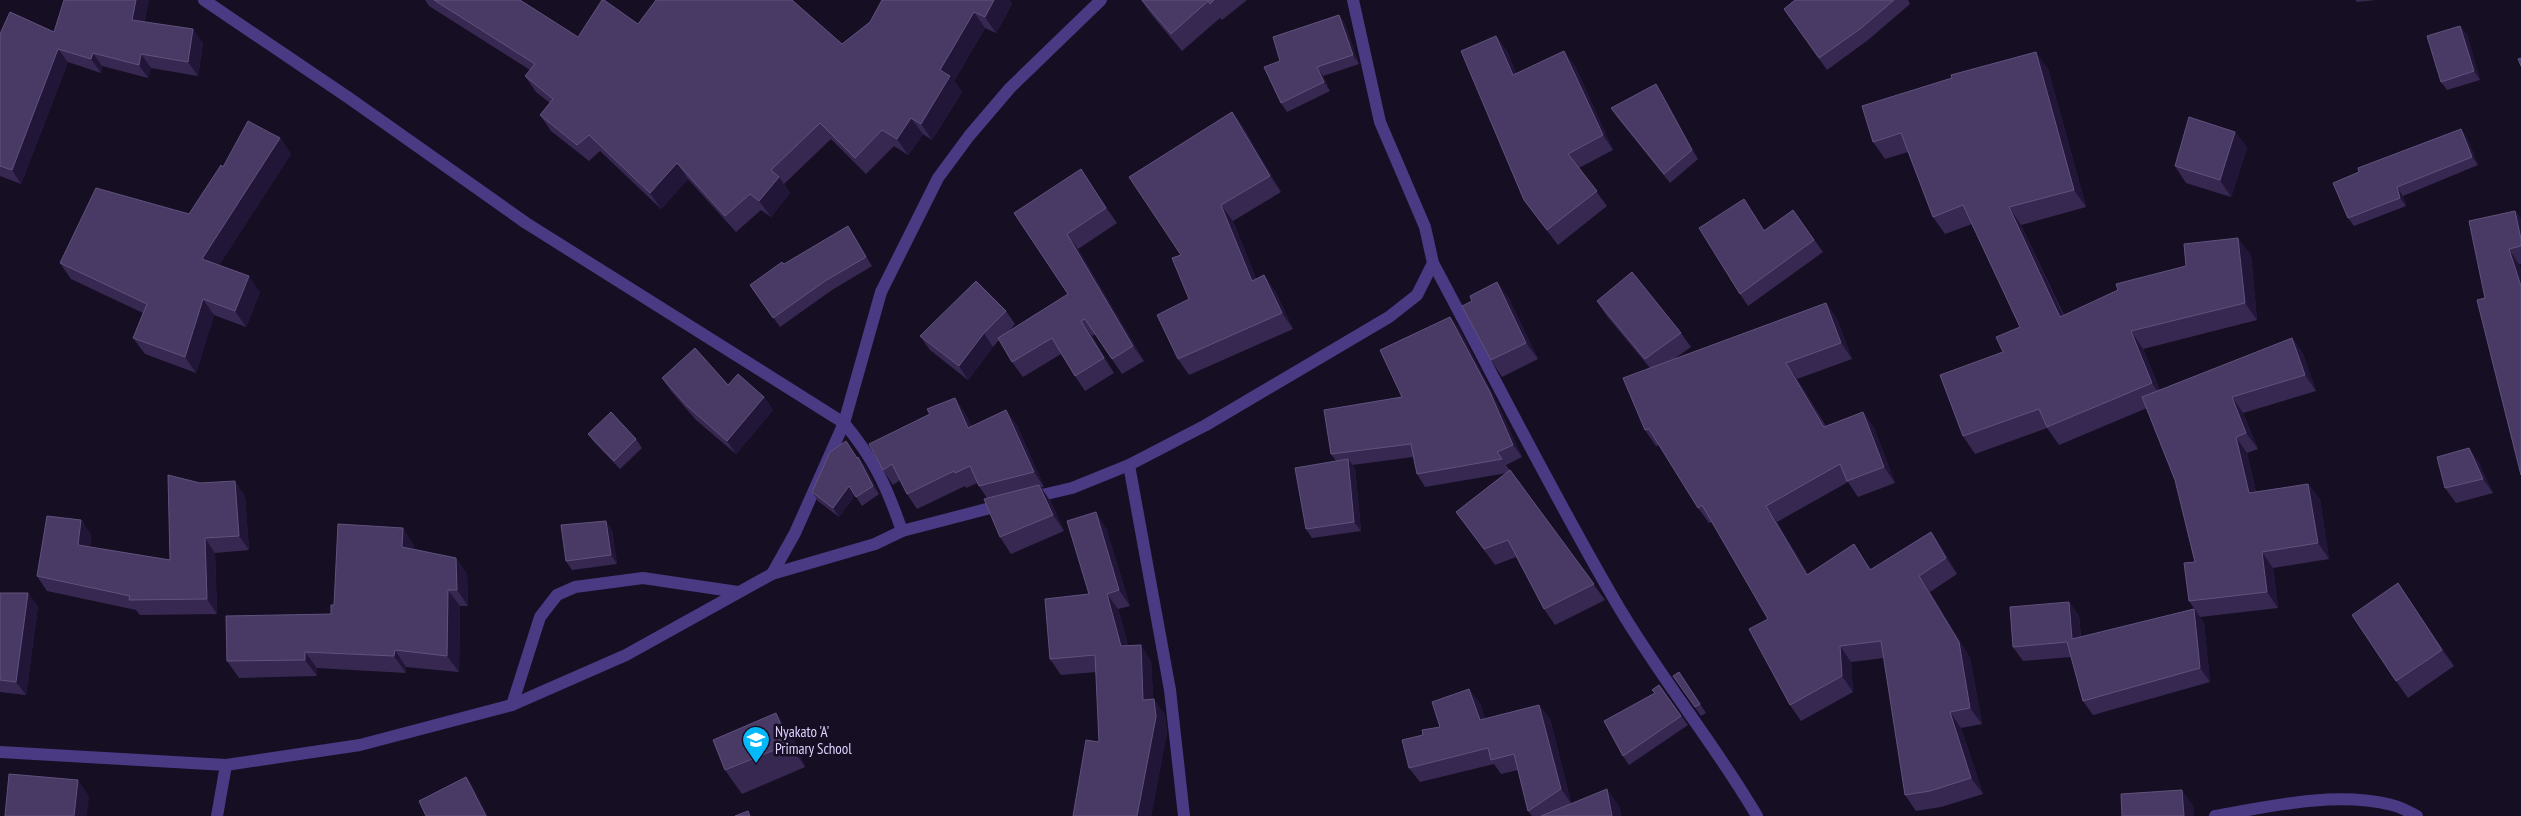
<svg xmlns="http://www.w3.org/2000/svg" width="2521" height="816" viewBox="0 0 2521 816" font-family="'PT Sans Narrow',sans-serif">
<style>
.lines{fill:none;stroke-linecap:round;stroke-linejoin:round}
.minor{stroke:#493a83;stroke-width:12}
.wall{fill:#372852}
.shaded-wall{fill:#221638}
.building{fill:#493a65;stroke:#60527d}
.labels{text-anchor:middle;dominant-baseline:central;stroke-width:5;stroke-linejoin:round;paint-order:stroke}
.poi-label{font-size:15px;fill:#dfd2ff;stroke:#160f24;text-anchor:start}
</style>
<rect width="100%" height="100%" fill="#160f24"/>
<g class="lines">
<!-- minor -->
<g class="minor">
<path d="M204,0l145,98 177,125 318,200c30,36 43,64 58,108l100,-26"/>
<path d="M1433,263c60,112 117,226 181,336 43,75 99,142 143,217"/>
<path d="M1029,498l43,-10 57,-23"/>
<path d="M772,574l103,-30 27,-13"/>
<path d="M512,705l28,-88 17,-22 18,-8 68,-9 95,14"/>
<path d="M0,752l226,13 134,-20 152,-40 114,-50 146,-81 23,-41 49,-110 37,-131 57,-114 31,-42 41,-48 91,-88"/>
<path d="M217,816l9,-51"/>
<path d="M1184,816l-14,-126 -41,-225 77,-40 183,-108 28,-22 16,-32 -8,-36 -45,-105 -27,-122"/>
<path d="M2215,816c57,-10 120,-25 177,-11 9,2 17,7 25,11"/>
</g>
</g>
<!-- wall -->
<g class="wall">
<path d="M64,0h85l-5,22 49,7 10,14 -5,33 -47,-8 -3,10 -46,-12 -1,7 -33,-11 -47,122 -21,-8v-142l54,-2z"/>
<path d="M425,0h95l58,37 60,-13 204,20 28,-22 12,-22h127l3,4 -16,29 -11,-5 -31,53 8,11 -30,48 -9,-6 -15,21 -14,-9 -28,28 -35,-35 -47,45 6,9 -19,24 -10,-7 -25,22 -48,-53 -27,30 -61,-58 -11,10 -38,-30 -11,-16 10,-12 -14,-11 -11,-16 5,-6 -101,-64z"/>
<path d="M1141,0h106l-25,20 -2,-2 -38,33 -31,-37z"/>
<path d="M1795,0h113l2,4 -42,36 -41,30 -43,-61z"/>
<path d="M2355,0h21l-19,2z"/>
<path d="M1339,15l6,9 14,40 -36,12 7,15 -43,21 -6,-9 -1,-42z"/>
<path d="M2460,26l7,9 13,45 -33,10 -6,-8z"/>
<path d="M1496,36l11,15 9,22 59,-7 38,84 -34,18 28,38 -49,39 -23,-30 -11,-15z"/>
<path d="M2048,69l38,138 -65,18 43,90 187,-60 6,65 -114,29 17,41 132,-52 11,16 13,37 -73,22 15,36 -11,4 9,39 52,-8 12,16 9,59 -56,9 5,40 -78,9 -11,-16 6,-39 -20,-82 -28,-72 -88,37 -12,-17 -72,26 -12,-18 40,-84 17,-25 -48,-103 -27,10 -12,-17 -25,-65 -23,7 -12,-17 79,-64z"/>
<path d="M1662,93l36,66 -28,24 -53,-66 -6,-9z"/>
<path d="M1232,112l11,15 38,65 -48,29 23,58 8,-4 11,16 18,38 -104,46 -11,-16 11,-60 -8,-44z"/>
<path d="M2461,129l6,9 11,27 -75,31 3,10 -52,20 -6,-8z"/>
<path d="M2235,132l12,16 -16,49 -45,-14 -11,-17z"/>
<path d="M280,138l11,16 -72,111 41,27 -14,35 -32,-12 -18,58 -51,-19 -12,-16 10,-25 -72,-34 -11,-16 129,-49 34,-47z"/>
<path d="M1091,184l26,39 -39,26 66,112 -22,13 -27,-40 -3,2 22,37 -29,18 -10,-15 -14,-22 -38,23 -11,-15 -13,-22 -6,7 -25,33 -38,-30 -10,-14 86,-25 9,13 -6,7 59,-37 -54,-81z"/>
<path d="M1744,199l20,31 29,-20 30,42 -75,54 -8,-12z"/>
<path d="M2515,211l6,8v45h-2l2,5v206l-36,-177z"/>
<path d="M854,235l18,31 -40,24 -52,37 -30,-42 34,-21z"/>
<path d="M1497,282l12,17 29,60 -36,18 -11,-17 -19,-59z"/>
<path d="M1597,301l84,32 10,14 -17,12 152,-56 11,16 15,40 -55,20 29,47 37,-14 11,16 21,55 -37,14 -10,-15 -71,40 31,52 46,-30 17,25 60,-37 11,16 15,26 -27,18 40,66 12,66 -21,4 22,66 -42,13 -25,4 -11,-16 -21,-137 -33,4 2,30 -52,29 -11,-16 -22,-86 -56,-97 -3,1 -11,-15 -39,-63 -3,1 -11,-16 5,-62 -44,-53z"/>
<path d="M1450,317l9,12 39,76 24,52 -16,8 99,135 -50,25 -11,-16 -28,-52 -21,8 -39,-53 51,-39 -82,14 -8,-13 -4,-17 -61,8 3,3 6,63 -49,7 -6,-9 30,-68 -5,-7 71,-57z"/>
<path d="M662,378l66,7 36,12 9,13 -37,44 -40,-34 -25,-29z"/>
<path d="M965,413l6,13 46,-1 27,62h-3l10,15 13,29 -53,23 -11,-17 -13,-39 -10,-15 -11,5 -1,-2 -48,23 -10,-15 -7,-14 -7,5 -10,-15z"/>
<path d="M588,434l48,5 6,9 -22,21 -26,-27z"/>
<path d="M2469,448l10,15 14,30 -37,10 -11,-15z"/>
<path d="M857,458l8,8 14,28 -17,12 -7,-11 -16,22 -21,-16 -6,-9z"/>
<path d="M245,496l4,54 -34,3 2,61 -77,1 -4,-5 -89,-19 -10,-15 44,-56 10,15 -1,12 80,13z"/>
<path d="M1106,528l24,78 -12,3 10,37 23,15 2,38 12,16 2,17 -16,84h-78l26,-74 -3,-70 -35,3 -11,-16 39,-65z"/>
<path d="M612,530l5,34 -45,6 -6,-9z"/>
<path d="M414,545v4l42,9 11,16 1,32h-8l-1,66 -53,-5v6l-89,-5v8l-78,2 -12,-17 104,-47 3,-9z"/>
<path d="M2398,583l56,83 -46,32 -12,-17z"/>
<path d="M0,593l38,13 -12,89 -26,-3z"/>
<path d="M2069,602l10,14 2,21 113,-28 10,14 6,59 -117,33 -10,-14 -12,-44 -48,4 -10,-14z"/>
<path d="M1679,672l27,41 -5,3 -28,-40z"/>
<path d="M1659,685l29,40 -59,40 -6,-9z"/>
<path d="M1480,703l5,16 54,-14 11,14 21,84 48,3 2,10h-89l-4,-5 -10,-41 -17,4 -7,-10 -74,18 -11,-14 31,-41z"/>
<path d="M793,737l12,30 -63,27 -17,-24z"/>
</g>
<!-- shaded-wall -->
<g class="shaded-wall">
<path d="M136,0h13l-8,33 -9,-13z"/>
<path d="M994,0h15l3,4 -16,29 -11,-16z"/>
<path d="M974,12l11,16 -31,53 8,11 -30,48 -11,-16 19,-54z"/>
<path d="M1339,15l6,9 14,40 -6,-9z"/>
<path d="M2460,26l7,9 13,45 -6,-9z"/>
<path d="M193,29l10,14 -5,33 -10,-14z"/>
<path d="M1496,36l11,15 16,39 -10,-15z"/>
<path d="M58,49l10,13 -47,122 -9,-14z"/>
<path d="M1564,51l11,15 38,84 -10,-15z"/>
<path d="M2036,52l12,17 38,138 -12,-17z"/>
<path d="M93,53l9,13 -1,7 -10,-14z"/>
<path d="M141,54l10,14 -3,10 -9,-13z"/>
<path d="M1317,67l6,9 7,15 -6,-9z"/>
<path d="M1656,84l6,9 36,66 -6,-9z"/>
<path d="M1232,112l11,15 38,65 -11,-16z"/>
<path d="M911,118l12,16 -15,21 -11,-16z"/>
<path d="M2461,129l6,9 11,27 -6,-8z"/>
<path d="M2235,132l12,16 -16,49 -11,-17z"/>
<path d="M280,138l11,16 -78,121 -11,-16z"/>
<path d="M677,163l11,16 -27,30 -11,-16z"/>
<path d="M1081,169l36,54 -11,-15z"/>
<path d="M779,177l11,16 -19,24 -12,-16z"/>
<path d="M2397,187l6,9 3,10 -6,-8z"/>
<path d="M1744,199l9,13 19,31 -8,-12z"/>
<path d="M1221,205l12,16 30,76 -11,-16z"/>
<path d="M2009,207l12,18 51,109 -12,-17z"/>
<path d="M2515,211l6,8v20z"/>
<path d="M848,226l6,9 18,31 -6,-9z"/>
<path d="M1067,234l11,15 66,112 -11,-15z"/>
<path d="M2238,238l13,17 6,65 -12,-17z"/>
<path d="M2509,249l10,15 2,5v17z"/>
<path d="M1264,275l11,16 18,38 -11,-16z"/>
<path d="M249,276l11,16 -14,35 -11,-16z"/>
<path d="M1497,282l12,17 29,60 -12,-16z"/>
<path d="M203,299l11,16 -18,58 -11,-16z"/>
<path d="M1826,303l11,16 15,40 -11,-16z"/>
<path d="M1450,317l9,12 39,76 24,52 -9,-12z"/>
<path d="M1081,321l11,15 22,37 -10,-15z"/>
<path d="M2131,331l12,18 21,52 -12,-18z"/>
<path d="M984,333l9,14 -25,33 -9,-14z"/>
<path d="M2292,338l11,16 13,37 -11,-16z"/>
<path d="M1786,363l11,16 38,64 -11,-16z"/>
<path d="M764,397l9,13 -37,44 -9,-13z"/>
<path d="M2232,397l11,16 15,36 -12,-16z"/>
<path d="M955,398l10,15 13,30 -10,-15z"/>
<path d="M1006,410l11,15 27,62 -10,-15z"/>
<path d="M1863,412l11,16 21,55 -11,-16z"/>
<path d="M2236,437l11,16 13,56 -11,-16z"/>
<path d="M2469,448l10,15 14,30 -10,-14z"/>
<path d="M858,457l7,9 14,28 -6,-8z"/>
<path d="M1348,459l7,9 6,63 -7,-9z"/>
<path d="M235,481l10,15 4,54 -10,-14z"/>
<path d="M2308,484l12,16 9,59 -11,-16z"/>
<path d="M1039,485l12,17 13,29 -11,-16z"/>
<path d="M849,486l6,9 -16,22 -6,-9z"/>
<path d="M1766,506l11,16 41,69 -11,-16z"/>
<path d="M1096,512l10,16 24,78 -11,-16z"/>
<path d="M81,520l10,15 -2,25 -11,-15z"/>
<path d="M606,521l6,9 5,34 -6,-9z"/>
<path d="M403,528l11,17 -1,18 -11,-16z"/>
<path d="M1931,532l11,16 15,26 -11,-16z"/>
<path d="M205,538l10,15 2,61 -10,-15z"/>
<path d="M1854,544l11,16 16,26 -11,-16z"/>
<path d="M2262,552l11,16 5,40 -11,-16z"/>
<path d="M456,558l11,16 1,32 -11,-16z"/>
<path d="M1919,576l11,16 40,66 12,66 -12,-16z"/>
<path d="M2398,583l11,17 45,66 -12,-16z"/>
<path d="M448,590l12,16 -1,66 -12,-16z"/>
<path d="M28,593l10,13 -12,89 -10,-13z"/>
<path d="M1107,594l11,15 14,53 -11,-16z"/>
<path d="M2069,602l10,14 3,37 -10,-14z"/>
<path d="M2194,609l10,14 6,59 -10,-14z"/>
<path d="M1141,645l10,16 3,54 -11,-15z"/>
<path d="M1840,646l11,16 2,30 -11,-16z"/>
<path d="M395,650l11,17v6l-12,-17z"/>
<path d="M305,652l12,16v8l-12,-16z"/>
<path d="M1469,689l11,14 10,31 -10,-14z"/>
<path d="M1154,699l11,16 2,17 -16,84h-14z"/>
<path d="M1539,705l11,14 21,84 -10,-14z"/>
<path d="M1950,712l11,16 22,66 -12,-16z"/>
<path d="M776,713l17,24 12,30 -16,-23z"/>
<path d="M466,777l6,8 16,31h-2z"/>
<path d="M78,780l11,16 -2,20h-13z"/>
<path d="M1607,789l12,17 2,10h-9z"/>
<path d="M2182,790l12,17v9h-10z"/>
</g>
<!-- building -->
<g class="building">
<path d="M64,0h72l-4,20 61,9 -5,33 -47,-8 -2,11 -46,-12 -2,6 -33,-10 -46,121 -12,-4v-132l10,-22 44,20z"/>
<path d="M434,0h86l58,37 24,-37h2l34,24 18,-24h136l50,44 28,-22 12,-22h112l-9,17 -11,-5 -34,58 10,6 -29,48 -10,-6 -14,21 -15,-9 -27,28 -35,-35 -49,47 8,7 -20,24 -9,-7 -25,22 -48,-53 -27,30 -61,-58 -12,10 -37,-30 13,-16 -28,-23 10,-12z"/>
<path d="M1142,0h72l-4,4 -2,-3 -37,33z"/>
<path d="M1795,0h99l-34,29 -41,29 -35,-49z"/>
<path d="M1339,15l14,40 -36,12 7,15 -43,21 -17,-36 16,-6 -7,-24z"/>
<path d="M2460,26l14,45 -33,11 -14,-46z"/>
<path d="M1496,36l17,39 51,-24 39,84 -35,19 29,37 -50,39 -23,-30 -63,-149z"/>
<path d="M2036,52l38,138 -65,17 51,110 58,-27 -2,-6 70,-18 -2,-22 54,-6 7,65 -114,28 21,52 -105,44 -8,-18 -76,27 -23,-61 63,-23 -7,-15 24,-10 -57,-122 -30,12 -32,-84 -28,9 -11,-36 90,-28 -1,-3z"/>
<path d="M2521,58v8l-3,-7z"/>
<path d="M1656,84l36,66 -28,24 -53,-66z"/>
<path d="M1232,112l38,64 -49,29 31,76 12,-6 18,38 -104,46 -21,-44 32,-16 -17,-41 9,-3 -52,-78z"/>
<path d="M2189,117l46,15 -15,48 -45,-14z"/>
<path d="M248,121l32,17 -78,121 47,17 -14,35 -32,-12 -18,58 -52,-19 14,-34 -87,-41 36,-75 93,26 32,-49 2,2z"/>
<path d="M2461,129l11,28 -75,30 3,11 -52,20 -15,-35 26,-11 -1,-4z"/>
<path d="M1081,169l25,39 -39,26 66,112 -21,13 -27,-40 -4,2 23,37 -29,18 -23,-38 -40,24 -14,-24 70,-44 -54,-81z"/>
<path d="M1744,199l20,32 29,-21 21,30 -74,54 -41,-66z"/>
<path d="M2515,211l6,28v7l-12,3 12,37v189l-44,-175 8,-2 -16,-77z"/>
<path d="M848,226l18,31 -41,24 -52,37 -23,-33 32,-23 2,2z"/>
<path d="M1632,272l49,61 -36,26 -48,-58z"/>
<path d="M976,281l30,30 -22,22 -25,33 -39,-30z"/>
<path d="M1497,282l29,61 -35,17 -29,-54 10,-5 -2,-5z"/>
<path d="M1826,303l15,40 -55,20 38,64 39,-15 21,55 -37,14 -7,-17 -74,42 41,69 47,-31 16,26 61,-38 15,26 -27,18 40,66 11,66 -20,4 21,66 -41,13 -25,4 -24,-154 -41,5 2,30 -52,29 -41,-76 19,-10 -66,-114 -4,3 -49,-79 -4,1 -22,-52z"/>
<path d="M1450,317l40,75 23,53 -16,7 5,7 -85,15 -6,-30 -80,10 -7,-44 78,-13 -22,-47z"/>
<path d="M2292,338l13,37 -73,22 14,36 -10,4 13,56 59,-9 10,59 -56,9 5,40 -78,9 -5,-38 11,-1 -20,-82 -33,-83z"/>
<path d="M695,348l33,37 10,-11 26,23 -37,44 -40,-35 -25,-28z"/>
<path d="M955,398l13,30 38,-18 28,62 -55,14 -9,-20 -15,7 -1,-2 -47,23 -15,-30 -9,6 -14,-26 61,-30 -3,-5z"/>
<path d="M611,412l25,27 -22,22 -26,-27z"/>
<path d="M846,441l11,17 1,-1 15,29 -17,11 -7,-11 -16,22 -21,-16 18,-40z"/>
<path d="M2469,448l14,31 -38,9 -8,-31z"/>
<path d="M1348,459l6,63 -48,7 -11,-61z"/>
<path d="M1510,470l84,114 -50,25 -36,-69 -24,9 -28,-37z"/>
<path d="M168,475l32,8 35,-2 4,55 -34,2 2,61 -78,1 1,-4 -93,-20 10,-60 34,4 -3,25 92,15z"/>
<path d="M1039,485l14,30 -53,22 -16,-38z"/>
<path d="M1096,512l23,78 -12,4 14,52 20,-1 2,55 11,-1 2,18 -19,99h-64l13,-76 13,2 -4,-87 -45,4 -5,-60 44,-5 -22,-73z"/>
<path d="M606,521l5,34 -45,6 -5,-36z"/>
<path d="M338,524l65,4 -1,19 54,11 1,32h-9l-1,66 -52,-6 -1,6 -89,-4v8l-78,1 -1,-45 105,-2v-9h3z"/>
<path d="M2398,583l44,67 -46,31 -44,-66z"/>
<path d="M0,593h28l-12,89 -16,-2z"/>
<path d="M2069,602l3,37 122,-30 6,59 -117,33 -16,-59 -54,5 -3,-40z"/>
<path d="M1679,672l21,32 -5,3 -22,-31z"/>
<path d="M1659,685l22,31 -58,40 -19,-35 51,-28 -3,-3z"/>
<path d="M1469,689l11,31 59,-15 22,84 -33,22 -14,-57 -23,6 -3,-12 -79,20 -7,-28 21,-5 -1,-5 18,-3 -8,-25z"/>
<path d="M776,713l13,31 -64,26 -12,-30z"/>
<path d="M9,774l69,6 -4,36h-69z"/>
<path d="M466,777l20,39h-60l-7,-15z"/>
<path d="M1607,789l5,27h-71z"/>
<path d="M2182,790l2,26h-62l-1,-22z"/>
<path d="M748,811l2,5h-15z"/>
</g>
<!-- icons -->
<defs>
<symbol id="school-pin" viewBox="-11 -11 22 30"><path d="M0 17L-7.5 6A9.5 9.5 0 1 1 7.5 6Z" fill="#03b9fa" stroke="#160f24"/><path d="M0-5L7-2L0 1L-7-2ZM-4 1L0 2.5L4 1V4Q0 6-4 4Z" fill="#fff"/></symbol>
</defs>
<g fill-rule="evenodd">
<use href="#school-pin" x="740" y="724" width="32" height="43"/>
</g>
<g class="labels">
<!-- poi labels -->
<g class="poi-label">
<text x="775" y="731">Nyakato 'A'<tspan x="775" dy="17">Primary School</tspan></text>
</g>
</g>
</svg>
